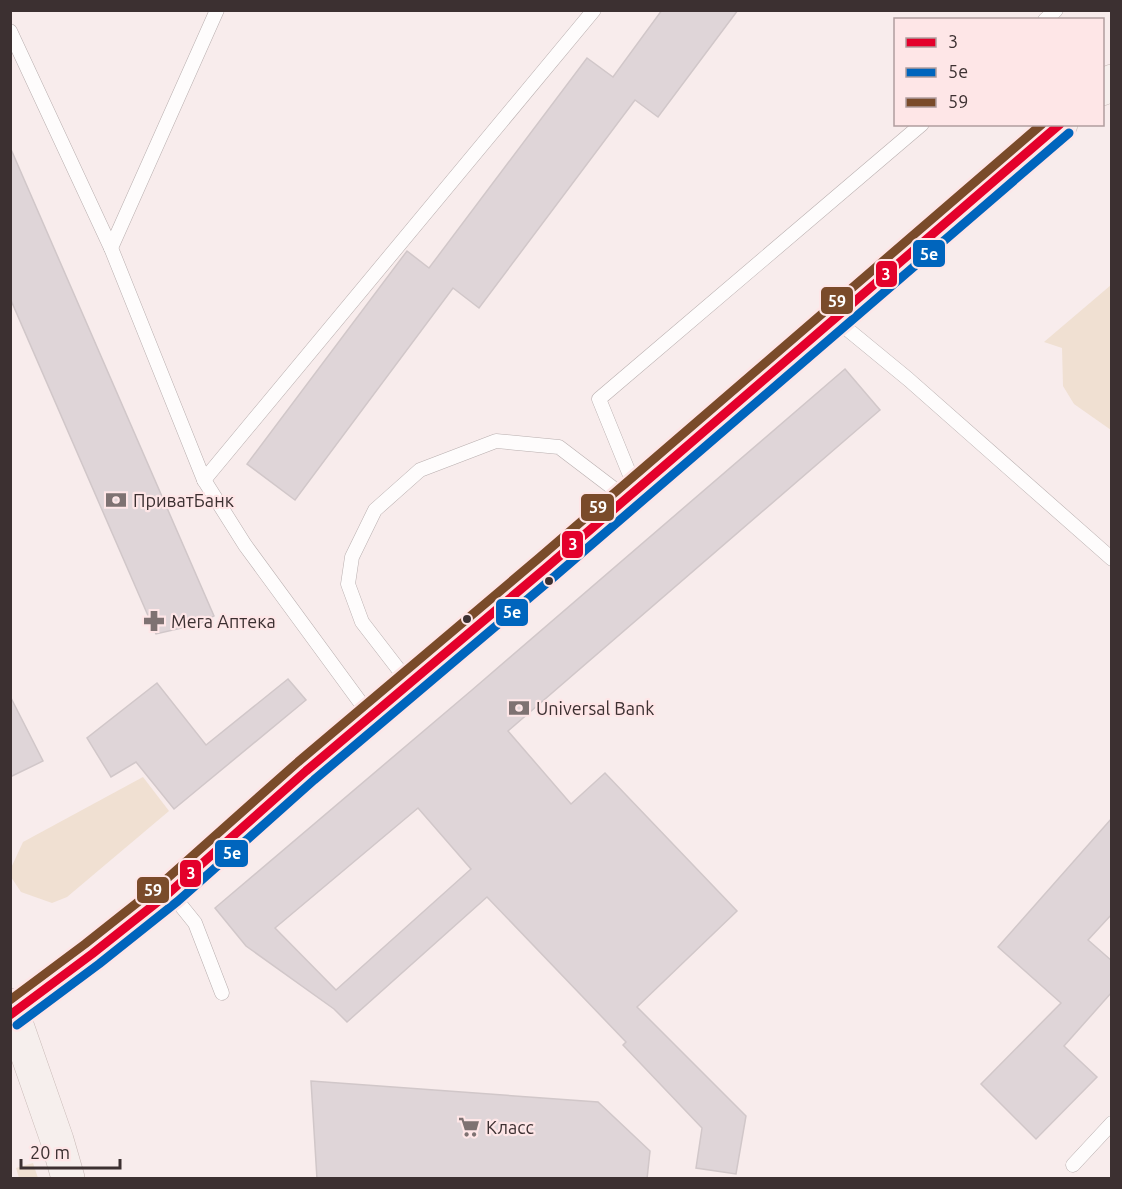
<svg xmlns="http://www.w3.org/2000/svg" width="1122" height="1189" viewBox="0 0 1122 1189" font-family="Ubuntu,sans-serif">
<style>
.green{fill:#f0e0d2}
.building{fill:#dfd5d8;stroke:#d1c7c9;stroke-width:1.5;fill-rule:evenodd}
.lines{fill:none;stroke-linecap:round;stroke-linejoin:round}
.service-casing{stroke:#b8aeae;stroke-width:15}
.primary-casing{stroke:#c8b9b6;stroke-width:34}
.service{stroke:#fefcfc;stroke-width:14}
.primary{stroke:#f6efed;stroke-width:33}
.bus-1-casing{stroke:#fee6e7;stroke-width:14}
.bus-2-casing{stroke:#fee6e7;stroke-width:14}
.bus-3-casing{stroke:#fee6e7;stroke-width:14}
.bus-1{stroke:#e4002b;stroke-width:9}
.bus-2{stroke:#0065bd;stroke-width:9}
.bus-3{stroke:#7a4b2a;stroke-width:9}
.bus-dot{fill:#3c3031;stroke:#fee6e7;stroke-width:2}
.labels{text-anchor:middle;dominant-baseline:central;stroke-width:4.5;stroke-linejoin:round;paint-order:stroke}
.poi-label{font-size:18px;fill:#3c3031;stroke:#fee6e7;text-anchor:start}
.line-badge{stroke:#fee6e7;stroke-width:2}
.badge-label{font-size:16px;text-anchor:middle;font-weight:bold;fill:#fff}
</style>
<rect width="100%" height="100%" fill="#f8ecec"/>
<!-- green -->
<g class="green">
<path d="M1111,285v145l-37,-26 -11,-18 -1,-38 -18,-6z"/>
<path d="M143,777l26,34 -102,86 -15,6 -31,-11 -10,-15v-9l12,-26z"/>
<path d="M33,1163l5,15h-19l-3,-10z"/>
</g>
<!-- building -->
<g class="building">
<path d="M662,10h76l-80,107 -23,-17 -156,208 -26,-20 -158,212 -48,-36 160,-213 22,17 158,-210 26,19z"/>
<path d="M10,147l204,469 -15,8 -43,10 -146,-336z"/>
<path d="M845,369l35,41 -372,321 63,73 34,-31 132,138 -100,96 109,109 -10,58 -40,-6 6,-40 -79,-83 3,-3 -139,-145 -140,125 -13,-13 -88,-63 -31,-38 257,-218zM418,808l53,61 -135,121 -61,-62z"/>
<path d="M288,679l18,21 -132,109 -38,-47 -25,15 -24,-39 70,-55 49,62z"/>
<path d="M10,696l33,65 -33,16z"/>
<path d="M1112,818v96l-24,26 24,21v31l-48,54 33,31 -61,62 -55,-55 80,-81 -63,-56z"/>
<path d="M311,1081l287,21 52,49 -3,28h-330z"/>
</g>
<g class="lines">
<defs>
<g id="service">
<path d="M1045,20l11,-10"/>
<path d="M10,31l101,217 93,232 41,65 126,172"/>
<path d="M111,248l106,-238"/>
<path d="M835,319l73,60 204,180"/>
<path d="M204,480l390,-470"/>
<path d="M636,490l-37,-91 323,-275"/>
<path d="M409,683l-47,-61 -14,-38 4,-27 23,-47 45,-40 76,-29 63,6 67,51"/>
<path d="M170,892l25,31 27,70"/>
<path d="M1073,1165l39,-42"/>
</g>
<g id="primary">
<path d="M1102,89l10,-8"/>
<path d="M10,1005l47,135 11,38"/>
<path d="M10,1015l82,-61 78,-62 136,-121 241,-204 514,-443"/>
</g>
</defs>
<!-- service casing -->
<use href="#service" class="service-casing"/>
<!-- primary casing -->
<use href="#primary" class="primary-casing"/>
<!-- service -->
<use href="#service" class="service"/>
<!-- primary -->
<use href="#primary" class="primary"/>
<defs>
<path id="bus-1" d="M10,1015l82,-61 78,-62 136,-121 241,-204 513,-443"/>
<path id="bus-2" d="M17,1025l82,-61 79,-63 136,-121 241,-204 514,-443"/>
<path id="bus-3" d="M10,1000l75,-56 77,-61 136,-121 241,-204 503,-434"/>
</defs>
<!-- bus-1 casing -->
<use href="#bus-1" class="bus-1-casing"/>
<!-- bus-2 casing -->
<use href="#bus-2" class="bus-2-casing"/>
<!-- bus-3 casing -->
<use href="#bus-3" class="bus-3-casing"/>
<!-- bus-1 -->
<use href="#bus-1" class="bus-1"/>
<!-- bus-2 -->
<use href="#bus-2" class="bus-2"/>
<!-- bus-3 -->
<use href="#bus-3" class="bus-3"/>
</g>
<!-- icons -->
<defs>
<symbol id="bank-bare" viewBox="-9 -9 18 18"><path d="M-6-4H6V4H-6ZM0-2.3a2.3 2.3 0 1 0 0 4.6a2.3 2.3 0 1 0 0-4.6Z" fill="#7e7272" stroke="#fee6e7" stroke-width="2.5" paint-order="stroke"/></symbol>
<symbol id="pharmacy-bare" viewBox="-9 -9 18 18"><path d="M-2-6h4v4h4v4h-4v4h-4v-4h-4v-4h4Z" fill="#7e7272" stroke="#fee6e7" stroke-width="2.5" paint-order="stroke"/></symbol>
<symbol id="supermarket-bare" viewBox="-9 -9 18 18"><path d="M-6-5.5h2.5l.6 2H6L4.5 2H-2.5L-4.4-4H-6ZM-1.5 3.2a1.3 1.3 0 1 0 .1 0ZM3 3.2a1.3 1.3 0 1 0 .1 0Z" fill="#7e7272" stroke="#fee6e7" stroke-width="2.5" paint-order="stroke"/></symbol>
</defs>
<g fill-rule="evenodd">
<use href="#bank-bare" x="101" y="485" width="30" height="30"/>
<use href="#pharmacy-bare" x="139" y="606" width="30" height="30"/>
<use href="#bank-bare" x="504" y="693" width="30" height="30"/>
<use href="#supermarket-bare" x="454" y="1112" width="30" height="30"/>
</g>
<!-- markers -->
<g class="bus-dot">
<circle cx="549" cy="581" r="5"/>
<circle cx="467" cy="619" r="5"/>
</g>
<g class="labels">
<!-- poi labels -->
<g class="poi-label">
<text x="133" y="500">ПриватБанк</text>
<text x="171" y="621">Мега Аптека</text>
<text x="536" y="708">Universal Bank</text>
<text x="486" y="1127">Класс</text>
</g>
</g>
<g class="line-badge">
<rect x="912" y="239" width="34" height="29" rx="6" fill="#0065bd"/>
<rect x="875" y="260" width="23" height="28" rx="6" fill="#e4002b"/>
<rect x="820" y="286" width="34" height="29" rx="6" fill="#7a4b2a"/>
<rect x="580" y="493" width="35" height="29" rx="6" fill="#7a4b2a"/>
<rect x="561" y="530" width="23" height="29" rx="6" fill="#e4002b"/>
<rect x="495" y="598" width="34" height="29" rx="6" fill="#0065bd"/>
<rect x="214" y="839" width="35" height="29" rx="6" fill="#0065bd"/>
<rect x="179" y="859" width="23" height="29" rx="6" fill="#e4002b"/>
<rect x="136" y="876" width="34" height="28" rx="6" fill="#7a4b2a"/>
</g>
<g class="badge-label">
<text x="929" y="260">5е</text>
<text x="886" y="280">3</text>
<text x="837" y="307">59</text>
<text x="598" y="513">59</text>
<text x="573" y="550">3</text>
<text x="512" y="618">5е</text>
<text x="232" y="859">5е</text>
<text x="191" y="879">3</text>
<text x="153" y="896">59</text>
</g>
<!-- border -->
<rect width="1122" height="1189" fill="none" stroke="#3c3031" stroke-width="24"/>
<!-- legend -->
<rect x="894" y="18" width="210" height="108" fill="#fee6e7" stroke="#b09d9e" stroke-width="1.5"/>
<rect x="906" y="38" width="30" height="9" fill="#e4002b" stroke="#b09d9e" stroke-width="1.5"/>
<text x="948" y="48" font-size="18" fill="#3c3031">3</text>
<rect x="906" y="68" width="30" height="9" fill="#0065bd" stroke="#b09d9e" stroke-width="1.5"/>
<text x="948" y="78" font-size="18" fill="#3c3031">5е</text>
<rect x="906" y="98" width="30" height="9" fill="#7a4b2a" stroke="#b09d9e" stroke-width="1.5"/>
<text x="948" y="108" font-size="18" fill="#3c3031">59</text>
<!-- scale -->
<path d="M21 1159v9h99v-9" fill="none" stroke="#3c3031" stroke-width="3"/>
<text x="30" y="1159" font-size="18" fill="#3c3031" stroke="#fee6e7" stroke-width="4.5" paint-order="stroke">20 m</text>
</svg>
